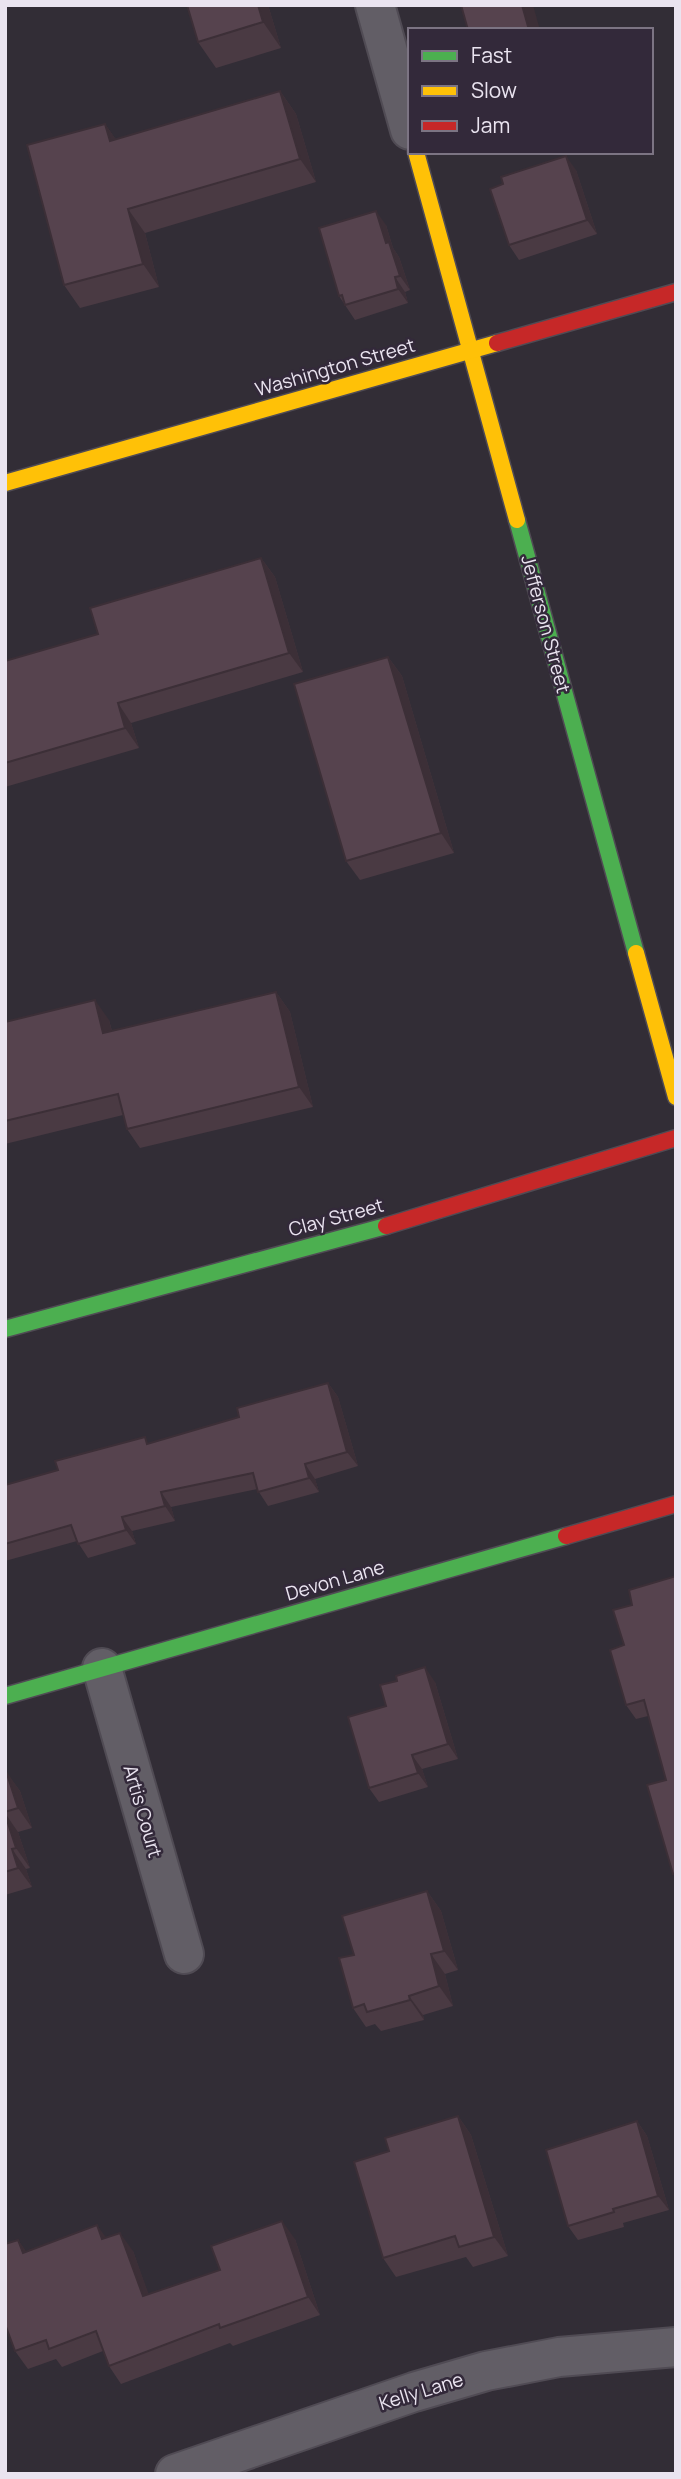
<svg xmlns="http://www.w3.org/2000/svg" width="681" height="2479" viewBox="0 0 681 2479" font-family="Manrope,sans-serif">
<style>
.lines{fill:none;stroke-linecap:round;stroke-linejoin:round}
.street-casing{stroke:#504b54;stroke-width:42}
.fast-casing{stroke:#504b54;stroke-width:19}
.slow-casing{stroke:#504b54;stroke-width:19}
.jam-casing{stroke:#504b54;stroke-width:19}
.street{stroke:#625e66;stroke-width:38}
.fast{stroke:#4caf50;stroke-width:16}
.slow{stroke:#ffc107;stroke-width:16}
.jam{stroke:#c62828;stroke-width:16}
.wall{fill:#4a3a43}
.shaded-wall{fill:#3c2f37}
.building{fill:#56434e;stroke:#3c2f37;stroke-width:2}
.labels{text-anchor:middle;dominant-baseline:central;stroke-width:5;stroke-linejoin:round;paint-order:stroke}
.street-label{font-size:19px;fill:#eae4f0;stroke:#33293a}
</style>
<rect width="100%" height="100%" fill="#322d36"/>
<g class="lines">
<defs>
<g id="street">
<path d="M375,5l35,125"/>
<path d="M102,1668l82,286"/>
<path d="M175,2474l239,-82 72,-21 73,-14 117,-10"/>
</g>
<g id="fast">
<path d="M517,520l119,433"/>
<path d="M5,1329l381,-103"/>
<path d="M5,1696l561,-160"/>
</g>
<g id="slow">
<path d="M416,152l101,368"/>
<path d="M5,483l492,-140"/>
<path d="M636,953l40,144"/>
</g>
<g id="jam">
<path d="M497,343l179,-51"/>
<path d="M386,1226l290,-88"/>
<path d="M566,1536l110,-32"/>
</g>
</defs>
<!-- street casing -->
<use href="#street" class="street-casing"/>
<!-- fast casing -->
<use href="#fast" class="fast-casing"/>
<!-- slow casing -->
<use href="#slow" class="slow-casing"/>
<!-- jam casing -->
<use href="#jam" class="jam-casing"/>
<!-- street -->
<use href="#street" class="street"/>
<!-- fast -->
<use href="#fast" class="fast"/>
<!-- slow -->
<use href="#slow" class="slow"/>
<!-- jam -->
<use href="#jam" class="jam"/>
</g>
<!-- wall -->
<g class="wall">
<path d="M187,5h81l13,43 -65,20 -18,-26z"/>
<path d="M280,91l16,23 20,68 -171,51 14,54 -79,21 -16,-23 41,-161 11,16z"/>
<path d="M576,170l21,64 -78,26 -10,-15z"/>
<path d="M386,225l7,23 6,9 11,33 -5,2 3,11 -53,17 -16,-24z"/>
<path d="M261,558l14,19 28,95 -172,51 8,25 -134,39v-126l93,-27z"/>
<path d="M388,657l14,19 52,177 -94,27 -14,-19z"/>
<path d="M276,992l14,20 23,95 -173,41 -13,-19 -4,-14 -118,29v-122l104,-2 3,11z"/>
<path d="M328,1383l10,14 20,69 -43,13 4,13 -51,14 -11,-17 -86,18 4,14 -43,10 4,13 -48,14 -11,-17 -72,20v-76l234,-68z"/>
<path d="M676,1576v302l-3,-4 -7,-94 -18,-64 -12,3 -10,-14 -2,-60 8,-40z"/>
<path d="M435,1682l23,77 -36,10 6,18 -49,15 -10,-14 17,-82z"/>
<path d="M5,1771l15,20 12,37 -14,4 12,36 -4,1 6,18 -27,8z"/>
<path d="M427,1891l14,20 17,59 -13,4 8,32 -30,9 1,5 -43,11 -6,-7 -9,3 -13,-19 1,-53z"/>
<path d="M458,2116l13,19 37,121 -35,11 -7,-10 -70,20 -13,-19 6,-107z"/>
<path d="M637,2121l10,15 22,74 -46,13 1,4 -46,13 -10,-14z"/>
<path d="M106,2238l27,13 15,43 72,-24 75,-31 25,76 -87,31 -3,-3 -109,41 -12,-18 -6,-15 -41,16 -6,-8 -28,10 -13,-18 3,-111 8,12z"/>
</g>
<!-- shaded-wall -->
<g class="shaded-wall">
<path d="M258,5h10l13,43 -18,-26z"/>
<path d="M522,5h11l7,25h-11z"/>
<path d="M280,91l16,23 20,68 -16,-23z"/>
<path d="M105,124l17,24 -12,-7z"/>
<path d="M566,156l10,14 21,64 -10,-14z"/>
<path d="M128,209l17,24 14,54 -16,-23z"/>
<path d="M376,211l10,14 7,23 6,9 11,33 -10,-14 -14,-33z"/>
<path d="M395,277l10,15 3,11 -10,-14z"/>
<path d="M261,558l14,19 28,95 -14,-19z"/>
<path d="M388,657l14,19 52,177 -13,-20z"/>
<path d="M118,703l13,20 8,25 -14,-20z"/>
<path d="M276,992l14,20 23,95 -14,-20z"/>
<path d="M95,1000l14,20 8,33 -14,-20z"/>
<path d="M328,1383l10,14 20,69 -11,-14z"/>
<path d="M305,1464l10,15 4,13 -10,-14z"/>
<path d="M161,1492l10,15 4,14 -10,-15z"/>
<path d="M122,1517l10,14 4,13 -10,-14z"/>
<path d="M425,1667l10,15 23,77 -10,-15z"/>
<path d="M412,1755l10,14 6,18 -10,-14z"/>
<path d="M6,1771l14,20 12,37 -14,-20z"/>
<path d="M5,1813l13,19 12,36 -14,-20z"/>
<path d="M12,1849l14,20 6,18 -14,-19z"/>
<path d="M427,1891l14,20 17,59 -14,-19z"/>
<path d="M431,1954l14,20 8,32 -14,-20z"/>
<path d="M409,1996l14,19 1,5 -14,-20z"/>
<path d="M458,2116l13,19 37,121 -14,-19z"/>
<path d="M637,2121l10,15 22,74 -11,-14z"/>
<path d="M282,2221l13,18 25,76 -12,-18z"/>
<path d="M97,2225l13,18 -8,-4z"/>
<path d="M120,2233l13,18 23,63 -13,-18z"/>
<path d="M18,2240l13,18 -8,-5z"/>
</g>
<!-- building -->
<g class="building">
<path d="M187,5h71l5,17 -65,20z"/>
<path d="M461,5h61l7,25h-61z"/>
<path d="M280,91l20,68 -172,50 15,55 -79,21 -37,-140 78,-21 5,17z"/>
<path d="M566,156l21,64 -78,25 -19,-56 13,-5 -2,-7z"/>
<path d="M376,211l10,32 3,-1 11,34 -5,1 3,12 -53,16 -3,-10 -3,1 -20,-68z"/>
<path d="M261,558l28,95 -171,50 7,25 -120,35v-102l93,-27 -8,-26z"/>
<path d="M388,657l53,176 -95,28 -52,-177z"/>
<path d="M276,992l23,95 -172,42 -9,-35 -113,27v-99l90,-22 8,33z"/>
<path d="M328,1383l19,69 -42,12 4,14 -51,14 -5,-19 -92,19 4,14 -43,11 4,13 -48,14 -7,-19 -66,19v-59l53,-15 -3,-9 90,-24 2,7 92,-27 -2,-9z"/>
<path d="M676,1576v297l-3,1 -26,-89 19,-5 -22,-80 -18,5 -16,-55 14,-5 -11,-35 19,-5 -3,-15z"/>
<path d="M425,1667l23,77 -36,11 6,18 -49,15 -21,-71 38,-11 -6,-21 17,-4 -1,-5z"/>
<path d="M6,1771l12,37 -13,4v-40z"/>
<path d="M5,1814l11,34 -4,1 6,19 -13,4z"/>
<path d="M427,1891l17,60 -13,3 8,32 -30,10 1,4 -43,12 -3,-8 -11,4 -14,-50 15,-3 -12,-39z"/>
<path d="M458,2116l36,121 -35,10 -4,-11 -72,22 -29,-96 35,-11 -4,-13z"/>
<path d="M637,2121l21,75 -45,13 1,3 -46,14 -22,-76z"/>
<path d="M282,2221l26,76 -88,31 -1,-4 -110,42 -13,-35 -47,18 -3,-9 -31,11 -10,-27v-80l13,-4 5,13 74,-28 5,14 18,-6 23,63 77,-26 -9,-24z"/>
</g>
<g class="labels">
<!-- street labels -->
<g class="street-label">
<text transform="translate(335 367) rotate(-16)">Washington Street</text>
<text transform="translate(546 624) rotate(75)">Jefferson Street</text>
<text transform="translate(336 1217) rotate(-15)">Clay Street</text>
<text transform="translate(335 1580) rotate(-16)">Devon Lane</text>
<text transform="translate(143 1811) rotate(74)">Artis Court</text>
<text transform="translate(421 2391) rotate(-17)">Kelly Lane</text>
</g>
</g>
<!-- border -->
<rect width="681" height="2479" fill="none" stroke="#eae4f0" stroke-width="14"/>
<!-- legend -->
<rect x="408" y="28" width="245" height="126" fill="#33293a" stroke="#7c7483" stroke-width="2"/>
<rect x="422" y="51" width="35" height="10" fill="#4caf50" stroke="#7c7483" stroke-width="2"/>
<text x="471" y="63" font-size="21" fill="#eae4f0">Fast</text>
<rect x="422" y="86" width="35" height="10" fill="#ffc107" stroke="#7c7483" stroke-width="2"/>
<text x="471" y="98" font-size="21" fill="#eae4f0">Slow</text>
<rect x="422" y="121" width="35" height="10" fill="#c62828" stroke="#7c7483" stroke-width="2"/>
<text x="471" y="133" font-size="21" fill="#eae4f0">Jam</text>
</svg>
